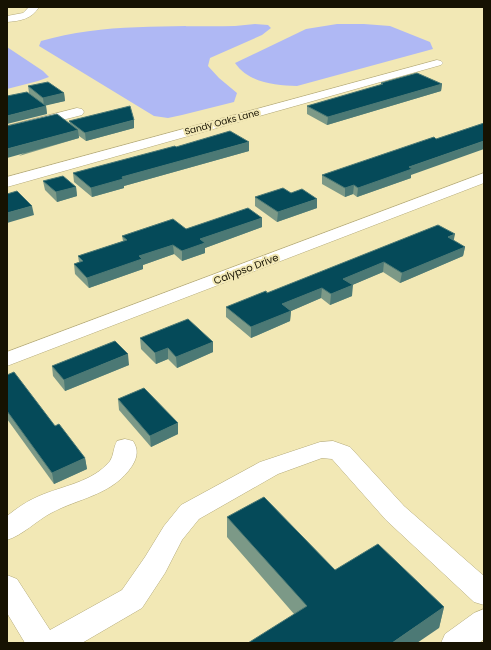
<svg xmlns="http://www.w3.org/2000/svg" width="491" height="650" viewBox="0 0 491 650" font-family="Poppins,sans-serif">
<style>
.water{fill:#afb8f4}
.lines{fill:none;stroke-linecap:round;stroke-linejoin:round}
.minor-casing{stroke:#b5ab7b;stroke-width:1}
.minor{fill:#fff;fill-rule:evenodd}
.wall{fill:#7c9987}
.shaded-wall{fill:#4c7975}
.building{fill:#054a59;stroke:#4c7975}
.labels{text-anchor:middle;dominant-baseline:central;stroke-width:4;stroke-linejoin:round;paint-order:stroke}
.far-street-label{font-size:9px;fill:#161202;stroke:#f2e8b5}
.street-label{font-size:10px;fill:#161202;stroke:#f2e8b5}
</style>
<rect width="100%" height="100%" fill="#f2e8b5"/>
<!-- water -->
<g class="water">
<path d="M255,24l13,1 3,3 -9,7 -52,23 -2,8 11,12 18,15 -3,9 -52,13 -14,3 -14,-2 -115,-70 2,-5c62,-18 129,-14 194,-15z"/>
<path d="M337,24h27l26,2 40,16 3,7 -136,37c-23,-1 -48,-3 -62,-23l71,-34z"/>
<path d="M7,47l36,24 6,6 -11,4 -31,8z"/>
</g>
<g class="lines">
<defs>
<g id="minor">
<path d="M29,7h10c-7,12 -19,14 -32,15v-6l16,-3z"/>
<path d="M437,60l4,1 2,2 -2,2 -434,122v-10z"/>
<path d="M77,108l5,1 2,3 -2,3 -75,19v-8z"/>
<path d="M484,173v10l-477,183v-14z"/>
<path d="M125,439l8,2c6,9 4,17 -1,25 -19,29 -53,32 -81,47 -15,8 -28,22 -44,27v-24c10,-8 20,-15 32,-20 23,-10 54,-14 71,-35 4,-6 3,-13 7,-20z"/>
<path d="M333,441l17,6 54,59 80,70v29l-10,-3 -88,-82 -54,-61 -10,-1 -44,16 -79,45 -17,21 -17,33 -23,35 -60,35h-57l-18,-30v-38l10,4 33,51 72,-40 23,-33 19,-31 17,-21 79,-43 60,-20z"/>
<path d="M484,609v30l-5,4h-38l4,-9 29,-21z"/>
</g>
</defs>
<!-- minor casing -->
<use href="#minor" class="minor-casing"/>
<!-- minor -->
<use href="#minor" class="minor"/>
</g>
<!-- wall -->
<g class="wall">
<path d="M381,83l61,1 -1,7 -114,34 -20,-11v-8l74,-21z"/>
<path d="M28,86l36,7 1,8 -20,4 1,1 1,8 -18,-21z"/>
<path d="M69,121l65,7 -48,13 -7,-5v2l-60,18 51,-32z"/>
<path d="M176,147l73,4 -125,35v2l-32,9 -18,-15 -1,-9z"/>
<path d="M322,175h89v3l-54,19 -4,-3 -8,3 -23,-13z"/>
<path d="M43,181l33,6 1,9 -20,6 -12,-12z"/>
<path d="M291,193l26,15 -40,14 -22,-16v-9z"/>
<path d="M262,218v9l-57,21v5l-23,8 -8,-7 -31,11v4l-54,19 -14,-14 -1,-10 5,-2 -1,-6 45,-15 -1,-5 64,-7z"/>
<path d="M454,241l11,6 -2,9 -63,27 -17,-11 -31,13v11l-22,9 -9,-7 -30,13 -1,10 -39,17 -25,-21v-10l41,-14z"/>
<path d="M140,338l73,4v10l-36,16 -9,-9 -12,5 -15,-15z"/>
<path d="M129,365l-64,26 -12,-15 -1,-10z"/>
<path d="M7,375l78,83 2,11 -33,15 -47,-65z"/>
<path d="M118,399l60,35 -27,13 -32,-37z"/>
<path d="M227,517l108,53 109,37 -5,21 -145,-14 -67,-77z"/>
</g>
<!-- shaded-wall -->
<g class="shaded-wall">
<path d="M442,84l-1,7 -114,34 1,-8z"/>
<path d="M64,93l1,8 -21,5 -1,-8z"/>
<path d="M46,106l1,8 -40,10v-8z"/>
<path d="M134,120v8l-48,13 -1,-8z"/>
<path d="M78,130l1,8 -72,20v-9z"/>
<path d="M484,141v8l-73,26v3l-54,19 1,-9 51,-21z"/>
<path d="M249,142v9l-125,35v2l-32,9 -1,-9 31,-11z"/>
<path d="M354,185l-1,9 -8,3v-9z"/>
<path d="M76,187l1,9 -20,6 -1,-10z"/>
<path d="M317,199v9l-40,14 1,-10z"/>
<path d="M32,206l2,9 -27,8v-10z"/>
<path d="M262,218v9l-57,21v5l-23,8v-10l18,-12z"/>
<path d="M455,234l-2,10 -5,-7z"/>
<path d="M173,245l1,9 -31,11v4l-54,19 -2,-10 52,-22z"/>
<path d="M465,247l-2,9 -63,27 2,-10z"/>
<path d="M384,262l-1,10 -40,17v-10z"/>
<path d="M353,285l-1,11 -22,9 1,-11z"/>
<path d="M322,288l-1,10 -30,13 -1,10 -39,17v-11l31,-23z"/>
<path d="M213,342v10l-36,16 -1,-11z"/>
<path d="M168,348v11l-12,5 -1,-11z"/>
<path d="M128,354l1,11 -64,26 -1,-11z"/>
<path d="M178,423v11l-27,13 -1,-11z"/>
<path d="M85,458l2,11 -33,15 -2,-11z"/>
<path d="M444,607l-5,21 -22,15h-25z"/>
</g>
<!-- building -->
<g class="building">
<path d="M417,73l25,11 -114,33 -21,-11 76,-22 -2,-1z"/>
<path d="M48,82l16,11 -21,5 -15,-12z"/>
<path d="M27,92l19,14 -39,10v-20z"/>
<path d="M130,106l4,14 -49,13 -16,-12z"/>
<path d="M57,114l21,16 -71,19v-23z"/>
<path d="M484,123v18l-75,26 3,2 -54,19 -4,-3 -9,3 -23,-13 112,-38 2,2z"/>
<path d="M230,131l19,11 -127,35 1,2 -32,9 -18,-15 102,-27 1,1z"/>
<path d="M63,176l13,11 -20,5 -13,-11z"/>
<path d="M283,188l8,5 11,-4 15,10 -39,13 -23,-15z"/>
<path d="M17,191l15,15 -25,7v-19z"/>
<path d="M248,208l14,10 -62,21 5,4 -23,8 -9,-6 -34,11 3,3 -55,19 -13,-14 9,-3 -5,-5 49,-16 -5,-4 51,-17 13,10z"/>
<path d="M438,225l17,9 -7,3 17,10 -63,26 -18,-11 -41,17 10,6 -22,9 -9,-6 -40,16 9,7 -40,16 -25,-20 40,-16 1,2z"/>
<path d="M188,319l25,23 -37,15 -8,-9 -13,5 -15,-15z"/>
<path d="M115,341l13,13 -64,26 -12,-14z"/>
<path d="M14,372l41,54 4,-2 26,34 -33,15 -45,-62v-36z"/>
<path d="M144,388l34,35 -28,13 -32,-37z"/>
<path d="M264,497l71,73 43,-26 66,63 -52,36h-144l59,-37 -80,-89z"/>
</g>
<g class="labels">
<!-- far-street labels -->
<g class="far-street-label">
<text transform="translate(222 122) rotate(-15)">Sandy Oaks Lane</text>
</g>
<!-- street labels -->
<g class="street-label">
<text transform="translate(246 269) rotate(-21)">Calypso Drive</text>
</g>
</g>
<!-- border -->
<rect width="491" height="650" fill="none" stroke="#161202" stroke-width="16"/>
</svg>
